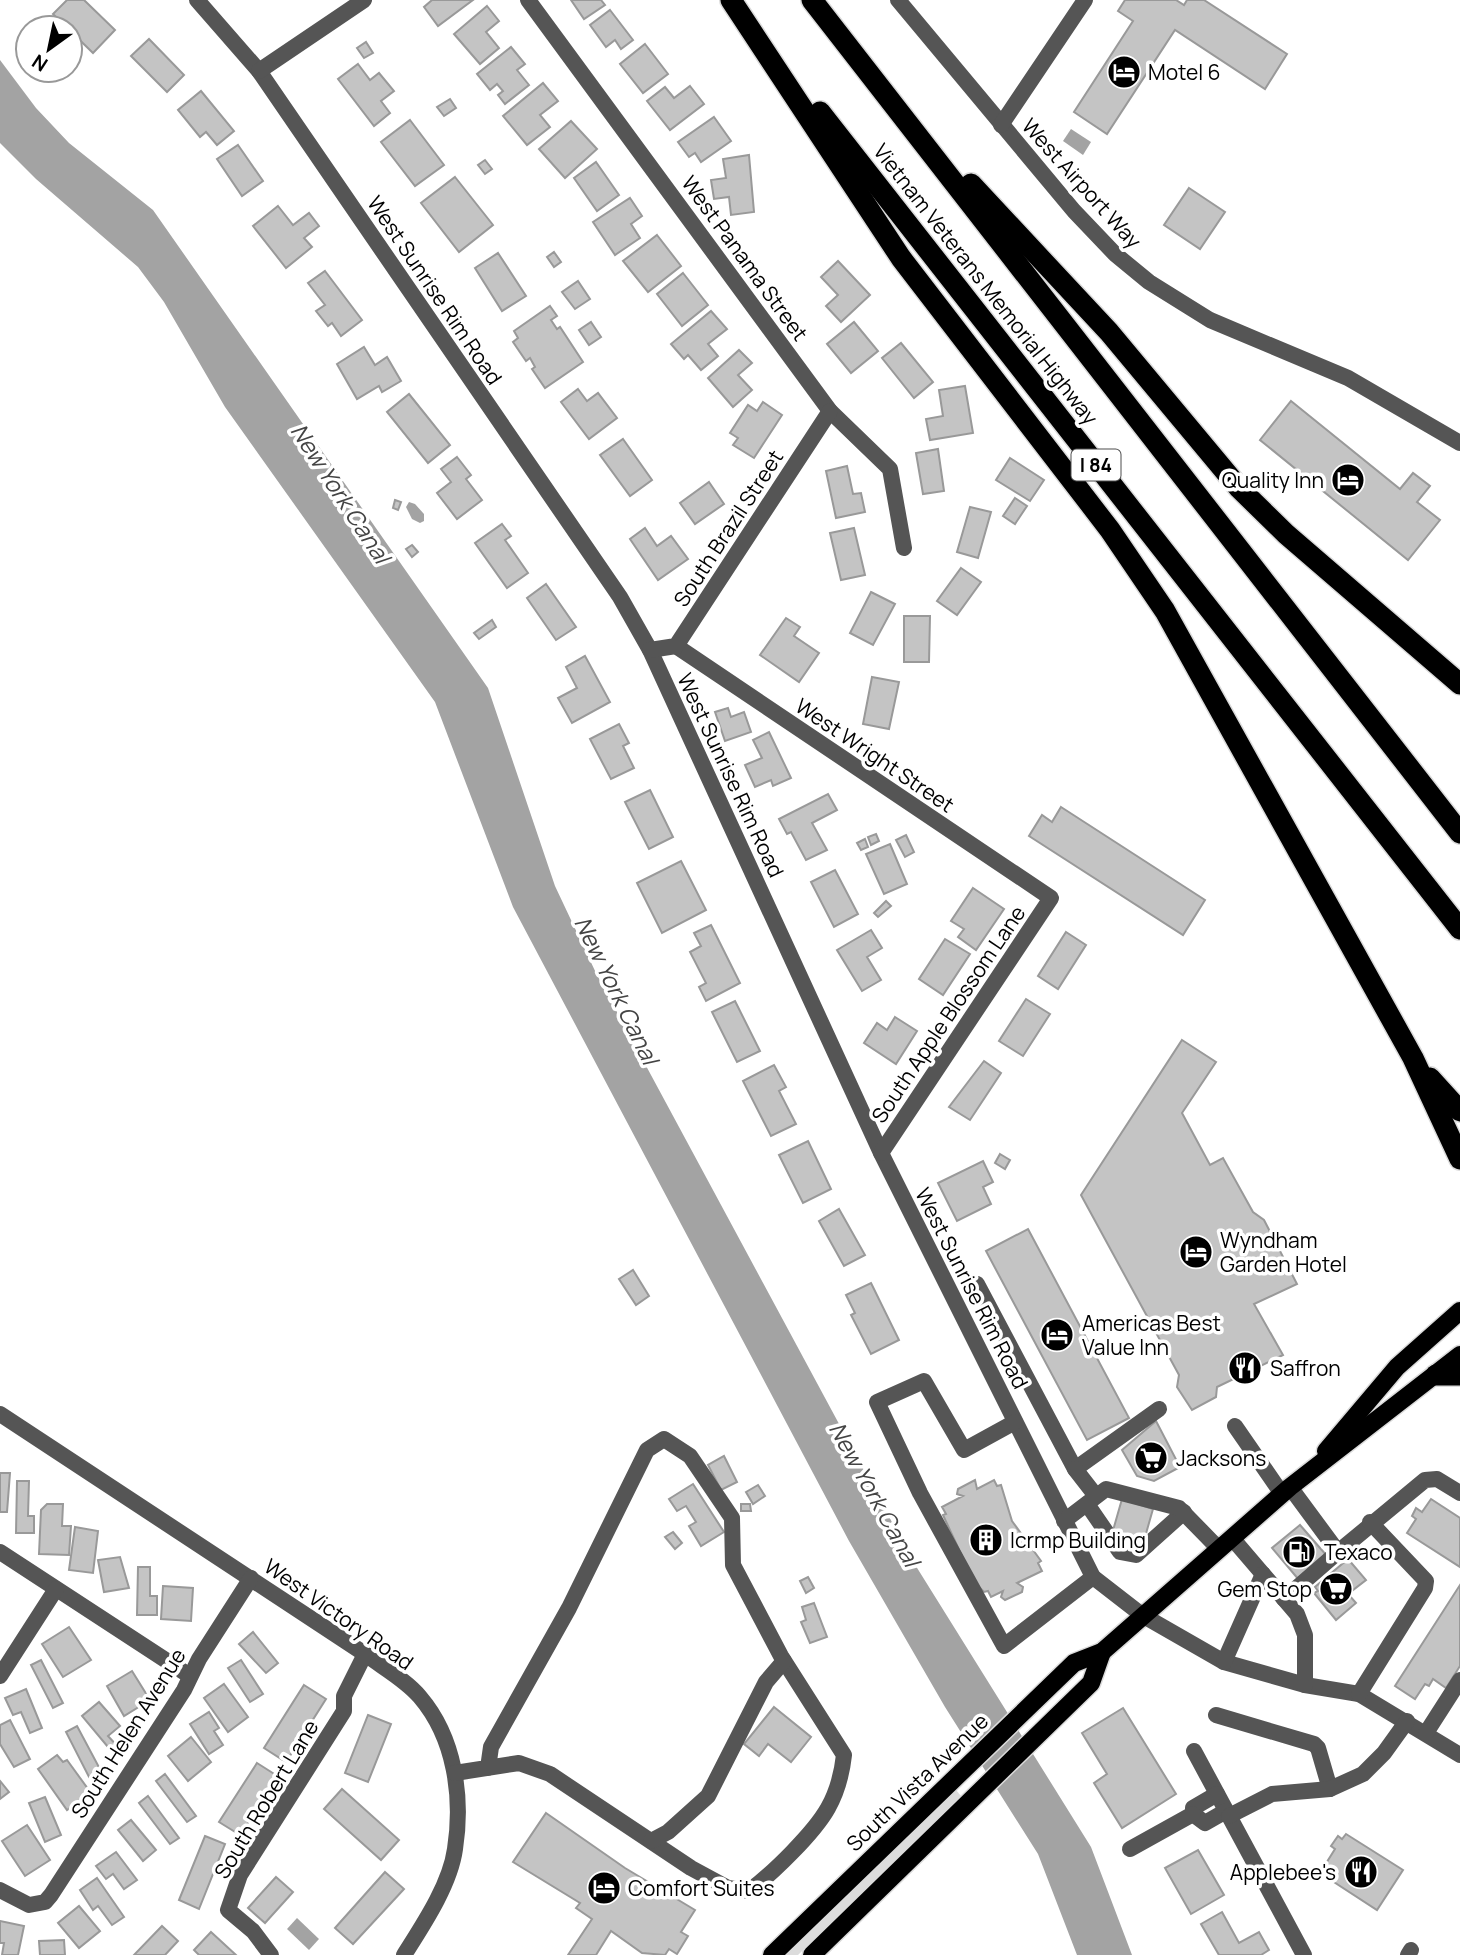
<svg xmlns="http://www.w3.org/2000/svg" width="1460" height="1955" viewBox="0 0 1460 1955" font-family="Manrope,sans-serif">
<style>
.green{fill:#dcdcdc}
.water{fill:#a3a3a3}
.building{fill:#c4c4c4;stroke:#999;stroke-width:2}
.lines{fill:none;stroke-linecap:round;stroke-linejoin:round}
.major-casing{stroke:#dbdbdb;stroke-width:21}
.highway-casing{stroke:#dbdbdb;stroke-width:24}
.minor{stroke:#555;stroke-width:16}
.major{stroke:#000;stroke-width:18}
.highway{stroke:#000;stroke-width:21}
.labels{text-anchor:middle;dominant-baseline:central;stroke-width:7;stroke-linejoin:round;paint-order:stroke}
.shield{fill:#fff;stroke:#4c4c4c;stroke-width:2}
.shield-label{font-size:19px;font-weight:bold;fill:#000}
.poi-label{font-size:21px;fill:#000;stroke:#fff;text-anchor:start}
.street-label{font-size:21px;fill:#000;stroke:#fff}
.water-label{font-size:23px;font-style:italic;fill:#444;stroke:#fff}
</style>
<rect width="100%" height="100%" fill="#fff"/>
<!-- green -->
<path class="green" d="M956,1790l5,6 -163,159h-13z"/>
<!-- water -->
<g class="water">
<path d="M0,60l36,48 33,35 84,67 335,478 67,198 41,87 318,590 177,284 41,108h-55l-39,-101 -93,-147 -96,-166 -336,-634 -78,-205 -210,-295 -61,-105 -26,-35 -102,-88 -36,-36z"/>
<path d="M1071,129l20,13 -8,13 -20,-14z"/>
<path d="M409,502l6,2 9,10v7l-4,2 -8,-4 -6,-12z"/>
<path d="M297,1918l22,21 -10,11 -22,-21z"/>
</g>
<!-- building -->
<g class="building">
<path d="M67,0h17l31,30 -22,23 -40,-39z"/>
<path d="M432,0h41l-35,26 -14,-19z"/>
<path d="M571,0h30l4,5 -21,14z"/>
<path d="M1125,0h51l8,5 3,-5h17l83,54 -22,35 -90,-59 -68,104 -33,-22 59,-91 -15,-10z"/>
<path d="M487,6l12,15 -13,11 13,16 -19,16 -26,-30z"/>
<path d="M610,10l23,30 -12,9 -6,-9 -9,7 -16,-22z"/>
<path d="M149,39l35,36 -17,17 -36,-36z"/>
<path d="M366,42l7,11 -9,5 -7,-10z"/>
<path d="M645,44l23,30 -25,19 -23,-29z"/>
<path d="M511,47l14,17 -8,6 12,15 -24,19 -7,-9 5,-4 -6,-7 -7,6 -13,-16z"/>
<path d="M358,64l12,16 9,-7 15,18 -13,10 9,12 -16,13 -36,-47z"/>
<path d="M543,83l15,18 -18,14 10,12 -23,18 -24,-29z"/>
<path d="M690,86l14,18 -34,26 -23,-29 18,-14 9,11z"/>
<path d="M201,91l33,40 -17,14 -11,-13 -6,5 -22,-27z"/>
<path d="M450,99l6,9 -12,8 -7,-9z"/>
<path d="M714,117l17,24 -30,21 -6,-9 -6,4 -11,-15z"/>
<path d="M410,120l34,45 -29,21 -34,-44z"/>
<path d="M571,121l26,28 -32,29 -26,-29z"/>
<path d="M238,145l25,36 -21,15 -25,-37z"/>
<path d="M749,155l5,57 -23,3 -2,-18 -15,2 -3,-19 15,-2 -3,-19z"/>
<path d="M485,160l7,9 -7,5 -7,-9z"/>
<path d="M596,162l23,33 -22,16 -23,-33z"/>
<path d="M455,177l38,48 -34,27 -38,-49z"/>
<path d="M1189,188l36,24 -25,37 -36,-24z"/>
<path d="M630,198l12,18 -11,8 9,14 -25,17 -22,-33z"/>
<path d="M278,206l15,19 16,-12 10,13 -15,12 8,9 -26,21 -33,-42z"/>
<path d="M657,235l24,31 -33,26 -25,-31z"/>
<path d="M554,252l7,10 -7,5 -7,-10z"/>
<path d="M498,253l28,43 -24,15 -27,-43z"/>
<path d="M838,261l32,34 -29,27 -15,-16 12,-11 -17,-18z"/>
<path d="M325,271l37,49 -21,16 -9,-13 -4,3 -12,-15 9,-6 -17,-22z"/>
<path d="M683,273l25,32 -26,21 -25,-32z"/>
<path d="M578,281l12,18 -15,10 -13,-17z"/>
<path d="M550,306l7,10 -6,4 6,9 3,-2 23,35 -38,26 -13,-19 3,-2 -5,-9 -4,3 -13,-19 5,-4 -4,-7z"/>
<path d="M711,311l16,18 -19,15 10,12 -17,14 -13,-15 -4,4 -13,-15z"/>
<path d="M591,322l10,15 -12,8 -10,-15z"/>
<path d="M854,322l24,29 -27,22 -24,-29z"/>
<path d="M901,343l32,39 -19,16 -32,-40z"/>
<path d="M364,347l11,18 12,-8 14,24 -19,11 -3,-6 -22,13 -20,-35z"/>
<path d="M739,350l13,13 -14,12 14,15 -19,17 -25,-29z"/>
<path d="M965,386l8,47 -43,7 -4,-21 17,-3 -4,-26z"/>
<path d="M578,389l9,12 11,-8 19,25 -28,21 -28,-37z"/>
<path d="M409,394l41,51 -22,18 -41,-51z"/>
<path d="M1291,401l109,88 13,-16 17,13 -13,16 23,18 -32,40 -148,-120z"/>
<path d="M763,402l19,13 -28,43 -21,-13 5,-7 -8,-5 18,-28 9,6z"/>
<path d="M623,439l29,41 -22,16 -30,-41z"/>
<path d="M938,449l6,42 -21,3 -7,-41z"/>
<path d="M457,457l14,18 -5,4 16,21 -25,19 -20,-26 14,-11 -10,-13z"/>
<path d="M1010,458l34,22 -14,21 -34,-21z"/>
<path d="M847,466l6,28 8,-1 4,19 -29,6 -10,-47z"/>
<path d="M709,482l15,22 -29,20 -15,-21z"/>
<path d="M1015,498l12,8 -12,18 -12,-8z"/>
<path d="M395,500l6,2 -3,8 -5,-2z"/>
<path d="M970,507l21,5 -13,46 -21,-6z"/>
<path d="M502,524l9,12 -6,4 23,33 -21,15 -32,-45z"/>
<path d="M645,528l12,18 14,-10 17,23 -30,21 -28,-41z"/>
<path d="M854,528l11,47 -24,5 -11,-47z"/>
<path d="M412,545l6,7 -6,5 -6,-8z"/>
<path d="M961,568l20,14 -24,33 -20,-14z"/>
<path d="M546,584l30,43 -20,13 -29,-42z"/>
<path d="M871,592l24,12 -22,41 -23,-12z"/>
<path d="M904,616h26l-1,46h-25z"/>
<path d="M786,618l14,9 -6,9 25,17 -20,29 -39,-27z"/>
<path d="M492,620l4,7 -17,12 -5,-6z"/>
<path d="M585,656l25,46 -38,21 -14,-25 19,-10 -11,-21z"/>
<path d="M872,677l27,5 -10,47 -26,-5z"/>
<path d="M728,708l3,9 13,-5 7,20 -26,9 -10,-29z"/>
<path d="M619,724l10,19 -6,3 11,22 -23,11 -21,-40z"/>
<path d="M769,732l22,46 -18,8 -2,-6 -16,7 -10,-22 17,-7 -9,-18z"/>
<path d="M650,790l23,47 -24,12 -24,-47z"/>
<path d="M828,794l9,16 -25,13 15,27 -21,10 -15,-28 -4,2 -8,-15z"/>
<path d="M1061,807l144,93 -22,35 -154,-99 13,-21 10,7z"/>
<path d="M876,834l3,7 -8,4 -3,-8z"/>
<path d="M906,835l8,17 -9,5 -9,-17z"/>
<path d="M865,839l3,8 -7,3 -4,-7z"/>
<path d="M890,844l17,40 -23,10 -18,-40z"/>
<path d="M681,861l25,49 -44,23 -25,-50z"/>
<path d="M835,870l23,44 -24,13 -23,-45z"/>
<path d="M973,888l31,21 -28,41 -18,-13 6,-8 -13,-8z"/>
<path d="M886,901l5,5 -13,11 -4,-4z"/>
<path d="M711,925l29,58 -34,18 -7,-14 7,-4 -16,-31 11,-6 -7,-13z"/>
<path d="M871,930l11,18 -15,9 14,23 -19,11 -25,-41z"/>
<path d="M1066,932l20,13 -28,44 -20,-13z"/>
<path d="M945,939l25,15 -27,41 -24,-16z"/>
<path d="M1026,999l24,15 -27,42 -24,-15z"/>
<path d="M735,1001l25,50 -23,11 -25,-50z"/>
<path d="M895,1017l22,14 -21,33 -32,-21 13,-20 10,7z"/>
<path d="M1182,1040l34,22 -34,51 28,52 13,-7 30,54 11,8 33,64 -43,20 29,51 -66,32 -1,10 -24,13 -15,-23 2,-12 -98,-180z"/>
<path d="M984,1061l17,12 -31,47 -21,-13z"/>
<path d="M774,1065l12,22 -7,4 17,33 -25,12 -28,-55z"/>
<path d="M808,1141l23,48 -28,14 -24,-48z"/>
<path d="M1000,1154l10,6 -5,9 -10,-6z"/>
<path d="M983,1161l10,21 -10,5 8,17 -34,17 -19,-38z"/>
<path d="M839,1209l26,46 -21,11 -25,-45z"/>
<path d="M1028,1229l101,189 -42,22 -101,-189z"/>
<path d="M633,1270l16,26 -13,9 -17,-26z"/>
<path d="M871,1283l28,57 -28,14 -20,-39 4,-2 -9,-18z"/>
<path d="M1156,1421l24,46 -26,14 -17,-5 -15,-26z"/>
<path d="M724,1456l13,26 -16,8 -13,-25z"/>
<path d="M0,1473h10l-3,39h-7z"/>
<path d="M994,1480l3,6 4,-1 11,36 29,40 -3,2 4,8 -25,12 6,4 -1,5 -17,8 -4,-3 2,-6 -12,6 -3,-6 -4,1 -10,-10 -31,-67 3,-1 -4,-7 21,-11 -6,-2 1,-5 17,-9 2,9z"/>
<path d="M17,1481h12l-1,35h6v17h-18z"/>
<path d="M693,1484l31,48 -23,14 -12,-20 7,-4 -10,-16 -9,5 -8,-12z"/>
<path d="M758,1485l7,11 -12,8 -7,-12z"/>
<path d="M1122,1499l31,10 -10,35 -31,-10z"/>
<path d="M1431,1499l29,19v49l-53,-34 9,-14 -4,-3 4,-8 6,4z"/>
<path d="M47,1504h16l-1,22h9l-2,29 -30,-1 2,-44z"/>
<path d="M741,1504h9l1,7h-10z"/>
<path d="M1300,1525l27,31 -28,24 -27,-32z"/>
<path d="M75,1527l23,4 -5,42 -24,-3z"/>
<path d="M673,1532l9,11 -7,6 -10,-12z"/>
<path d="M120,1557l9,31 -25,4 -6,-32z"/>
<path d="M1348,1559l18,21 -18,14 8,9 -20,17 -22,-27 4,-2 -3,-4z"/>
<path d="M138,1567h12v29h7v19h-20z"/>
<path d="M808,1577l6,11 -8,5 -6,-12z"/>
<path d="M1460,1585v81l-14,22 -13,-9 -4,7 -4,-2 -10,15 -20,-13z"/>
<path d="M163,1586l30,2 -2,33 -30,-2z"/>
<path d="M814,1603l13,34 -17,6 -9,-21 5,-2 -4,-13z"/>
<path d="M69,1627l22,33 -28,17 -21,-33z"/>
<path d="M253,1632l25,31 -12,10 -27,-29z"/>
<path d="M41,1660l22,43 -10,5 -22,-43z"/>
<path d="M241,1660l22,34 -13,8 -22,-34z"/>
<path d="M132,1671l18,29 -26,16 -17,-30z"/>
<path d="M224,1684l24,33 -20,15 -24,-34z"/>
<path d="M304,1685l22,14 -40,63 -22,-14z"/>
<path d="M26,1689l16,39 -12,5 -9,-21 -8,3 -8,-17z"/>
<path d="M99,1702l21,24 -12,10 11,12 -6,5 -31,-37z"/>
<path d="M774,1707l37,30 -20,25 -23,-18 -9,12 -15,-12z"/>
<path d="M1123,1708l53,86 -54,34 -28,-45 13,-9 -25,-41z"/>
<path d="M209,1712l10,16 -5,3 9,14 -14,9 -19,-30z"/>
<path d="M368,1715l23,9 -23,58 -23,-9z"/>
<path d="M10,1720l20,39 -16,8 -14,-23v-19z"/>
<path d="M77,1726l24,45 -12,6 -23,-45z"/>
<path d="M191,1737l20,25 -23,19 -20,-25z"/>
<path d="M57,1755l6,7 4,-2 24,33 -24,17 -29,-41z"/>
<path d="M257,1763l22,14 -39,58 -21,-13z"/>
<path d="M165,1774l31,42 -9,6 -31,-41z"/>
<path d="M0,1781l9,11 -9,7z"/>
<path d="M342,1789l57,51 -18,20 -57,-51z"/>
<path d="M148,1796l31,42 -9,6 -31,-41z"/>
<path d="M45,1797l16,38 -16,7 -16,-39z"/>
<path d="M546,1813l79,55 70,42 -14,22 7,4 -11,18 -8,-5 -4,6 -23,-2 -31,-22 -15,24h-28l24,-36 -16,-11 4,-5 -67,-41z"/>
<path d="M131,1820l25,30 -13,11 -25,-31z"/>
<path d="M27,1825l23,35 -25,16 -23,-35z"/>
<path d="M1346,1834l57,36 -26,40 -57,-37 15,-24 -4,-3 7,-10 4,3z"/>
<path d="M205,1836l20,8 -26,65 -20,-9z"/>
<path d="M1198,1850l26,45 -33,19 -26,-46z"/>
<path d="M116,1852l21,28 -13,9 -11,-15 -7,5 -10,-13z"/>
<path d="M385,1872l19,17 -51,55 -18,-16z"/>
<path d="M276,1877l17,15 -28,31 -17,-15z"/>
<path d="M97,1878l27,39 -12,8 -14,-19 -5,4 -13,-20z"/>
<path d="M79,1906l21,25 -21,17 -21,-25z"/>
<path d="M1222,1912l17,31 20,-11 10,18 -8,5h-42l-18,-31z"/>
<path d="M0,1921l24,5 -6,29h-16l2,-12h-4z"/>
<path d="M162,1926l16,15 -13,14h-31z"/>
<path d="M211,1932l25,23h-37l-5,-5z"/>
<path d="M64,1940l1,15h-25l-1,-14z"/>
</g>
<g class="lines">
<defs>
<g id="major">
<path d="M1326,1451l71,-84 63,-56"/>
<path d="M772,1955l302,-292 28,-11 188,-165 170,-132"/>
<path d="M812,1955l279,-272 11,-31"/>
</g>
<g id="highway">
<path d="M731,0l170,258 209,272 55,81 248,447 47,101"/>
<path d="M812,0l648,833"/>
<path d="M820,112l640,817"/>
<path d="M971,184l138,148 130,156 47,46 174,150"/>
<path d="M1430,1078l30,33"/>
<path d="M1436,1375h24"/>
</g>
</defs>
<!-- major casing -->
<use href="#major" class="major-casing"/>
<!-- highway casing -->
<use href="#highway" class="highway-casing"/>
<!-- minor -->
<g class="minor">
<path d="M197,0l62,71 361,526 30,53 231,503 212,424 49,38 82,47 81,23 54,9 101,61"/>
<path d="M528,0l302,411 60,58 14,79"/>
<path d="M898,0l176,211 41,43 34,28 61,38 138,58 112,65"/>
<path d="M259,71l105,-71"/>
<path d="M1001,125l84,-125"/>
<path d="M676,646l375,252 -170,255"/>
<path d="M650,650l26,-4 154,-235"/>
<path d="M977,1284l98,185 84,-60"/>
<path d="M0,1414l365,240c17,13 41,26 55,43 35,41 43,100 35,152 -5,36 -32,76 -51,106"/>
<path d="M1015,1422l-51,28 -40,-69 -47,21 43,91 84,153 89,-69"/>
<path d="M1235,1426l47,68"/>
<path d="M1075,1469l21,27"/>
<path d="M1290,1487l48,65 87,-72 12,-1 23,14"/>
<path d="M1087,1504l33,48 16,3 48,-43"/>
<path d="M1064,1521l42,-32 73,19 40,41"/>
<path d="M1232,1538l65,76 8,21v50"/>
<path d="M0,1552l190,124"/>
<path d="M1284,1599l54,-47"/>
<path d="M1224,1662l39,-88"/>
<path d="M0,1676l56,-87"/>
<path d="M1359,1694l66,-106 1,-7 -56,-59"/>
<path d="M1216,1715l98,29 4,4 12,41"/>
<path d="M1426,1733l34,-53"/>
<path d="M1194,1751l110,204"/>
<path d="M455,1773l64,-10 31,11 141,94 37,20 21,3c23,-17 65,-58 79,-83 9,-16 14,-35 16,-53l-63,-99 -48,-91 -1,-47 -42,-62 -26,-17 -17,11 -78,158 -78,139 -3,21"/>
<path d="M1217,1794l-24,14v6l12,9 21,-12"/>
<path d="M1229,1816l43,-22 58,-5 33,-15 21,-21 23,-32"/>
<path d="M651,1841l17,-9 40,-36 58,-114 18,-21"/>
<path d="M1130,1849l63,-35"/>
<path d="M0,1890l29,15 16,-3 6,-7 133,-205 15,-31 52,-81"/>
<path d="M271,1955l-18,-24 -25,-21 12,-35 104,-164v-15l21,-42"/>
<path d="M1408,1955l3,-5"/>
</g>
<!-- major -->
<use href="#major" class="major"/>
<!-- highway -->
<use href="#highway" class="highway"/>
</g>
<!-- icons -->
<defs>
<symbol id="hotel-disc" viewBox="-11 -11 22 22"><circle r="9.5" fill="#000" stroke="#fff"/><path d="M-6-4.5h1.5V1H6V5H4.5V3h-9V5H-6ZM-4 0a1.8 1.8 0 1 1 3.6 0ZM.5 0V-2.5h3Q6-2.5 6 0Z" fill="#fff"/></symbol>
<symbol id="restaurant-disc" viewBox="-11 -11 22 22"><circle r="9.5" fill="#000" stroke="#fff"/><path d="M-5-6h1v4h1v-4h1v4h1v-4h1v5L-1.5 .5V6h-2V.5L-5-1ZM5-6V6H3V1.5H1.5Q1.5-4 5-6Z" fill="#fff"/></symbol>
<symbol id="supermarket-disc" viewBox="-11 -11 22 22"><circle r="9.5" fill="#000" stroke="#fff"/><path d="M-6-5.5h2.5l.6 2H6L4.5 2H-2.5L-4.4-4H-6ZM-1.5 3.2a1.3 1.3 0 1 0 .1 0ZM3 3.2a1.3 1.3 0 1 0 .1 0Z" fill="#fff"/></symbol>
<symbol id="building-disc" viewBox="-11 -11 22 22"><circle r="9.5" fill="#000" stroke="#fff"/><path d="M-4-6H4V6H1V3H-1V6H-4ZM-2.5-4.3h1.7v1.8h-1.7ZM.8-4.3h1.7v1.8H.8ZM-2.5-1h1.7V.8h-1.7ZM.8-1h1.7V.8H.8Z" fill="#fff"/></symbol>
<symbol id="fuel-disc" viewBox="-11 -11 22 22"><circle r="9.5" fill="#000" stroke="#fff"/><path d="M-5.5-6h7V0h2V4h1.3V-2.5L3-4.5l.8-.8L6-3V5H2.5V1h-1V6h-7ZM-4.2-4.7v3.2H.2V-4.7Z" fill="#fff"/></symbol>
</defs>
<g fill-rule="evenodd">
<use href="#hotel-disc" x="1105" y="53" width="38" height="38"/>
<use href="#hotel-disc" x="1329" y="461" width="38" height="38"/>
<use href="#hotel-disc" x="1177" y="1233" width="38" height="38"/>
<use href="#hotel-disc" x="1038" y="1316" width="38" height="38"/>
<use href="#restaurant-disc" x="1226" y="1349" width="38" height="38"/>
<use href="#supermarket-disc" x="1132" y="1439" width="38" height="38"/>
<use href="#building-disc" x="967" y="1521" width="38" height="38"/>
<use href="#fuel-disc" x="1280" y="1533" width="38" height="38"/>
<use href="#supermarket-disc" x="1317" y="1570" width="38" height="38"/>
<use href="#restaurant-disc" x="1342" y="1853" width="38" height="38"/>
<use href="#hotel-disc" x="585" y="1869" width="38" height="38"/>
</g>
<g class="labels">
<!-- shield labels -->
<rect class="shield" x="1071.5" y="449.5" width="49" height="31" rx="5"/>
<g class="shield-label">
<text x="1096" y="465">I 84</text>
</g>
<!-- poi labels -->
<g class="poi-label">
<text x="1148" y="72">Motel 6</text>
<text x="1324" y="480" text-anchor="end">Quality Inn</text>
<text x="1220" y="1240">Wyndham<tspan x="1220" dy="24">Garden Hotel</tspan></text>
<text x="1082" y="1323">Americas Best<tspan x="1082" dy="24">Value Inn</tspan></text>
<text x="1270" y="1368">Saffron</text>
<text x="1176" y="1458">Jacksons</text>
<text x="1010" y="1540">Icrmp Building</text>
<text x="1324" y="1552">Texaco</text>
<text x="1312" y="1589" text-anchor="end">Gem Stop</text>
<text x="1336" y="1872" text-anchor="end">Applebee's</text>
<text x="628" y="1888">Comfort Suites</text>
</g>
<!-- street labels -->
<g class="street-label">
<text transform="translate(1082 183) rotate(48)">West Airport Way</text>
<text transform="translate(745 258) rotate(54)">West Panama Street</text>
<text transform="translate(986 284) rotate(52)">Vietnam Veterans Memorial Highway</text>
<text transform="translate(435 290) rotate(56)">West Sunrise Rim Road</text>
<text transform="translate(728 528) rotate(-57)">South Brazil Street</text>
<text transform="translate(875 755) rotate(34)">West Wright Street</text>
<text transform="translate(731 775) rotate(65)">West Sunrise Rim Road</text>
<text transform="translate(948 1014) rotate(-56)">South Apple Blossom Lane</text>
<text transform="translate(972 1288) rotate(63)">West Sunrise Rim Road</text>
<text transform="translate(339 1614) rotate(35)">West Victory Road</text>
<text transform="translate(128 1733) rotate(-58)">South Helen Avenue</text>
<text transform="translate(917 1782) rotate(-44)">South Vista Avenue</text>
<text transform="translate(266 1799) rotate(-59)">South Robert Lane</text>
</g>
<!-- water labels -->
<g class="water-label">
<text transform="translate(341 493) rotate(57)">New York Canal</text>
<text transform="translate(617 990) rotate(64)">New York Canal</text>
<text transform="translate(875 1494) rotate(61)">New York Canal</text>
</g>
</g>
<!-- north arrow -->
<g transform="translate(49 49) rotate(213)"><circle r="33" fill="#ffffff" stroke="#999999" stroke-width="2"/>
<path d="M0-5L12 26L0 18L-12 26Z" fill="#000000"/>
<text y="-10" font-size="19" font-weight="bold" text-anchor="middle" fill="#000000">N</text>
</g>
</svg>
